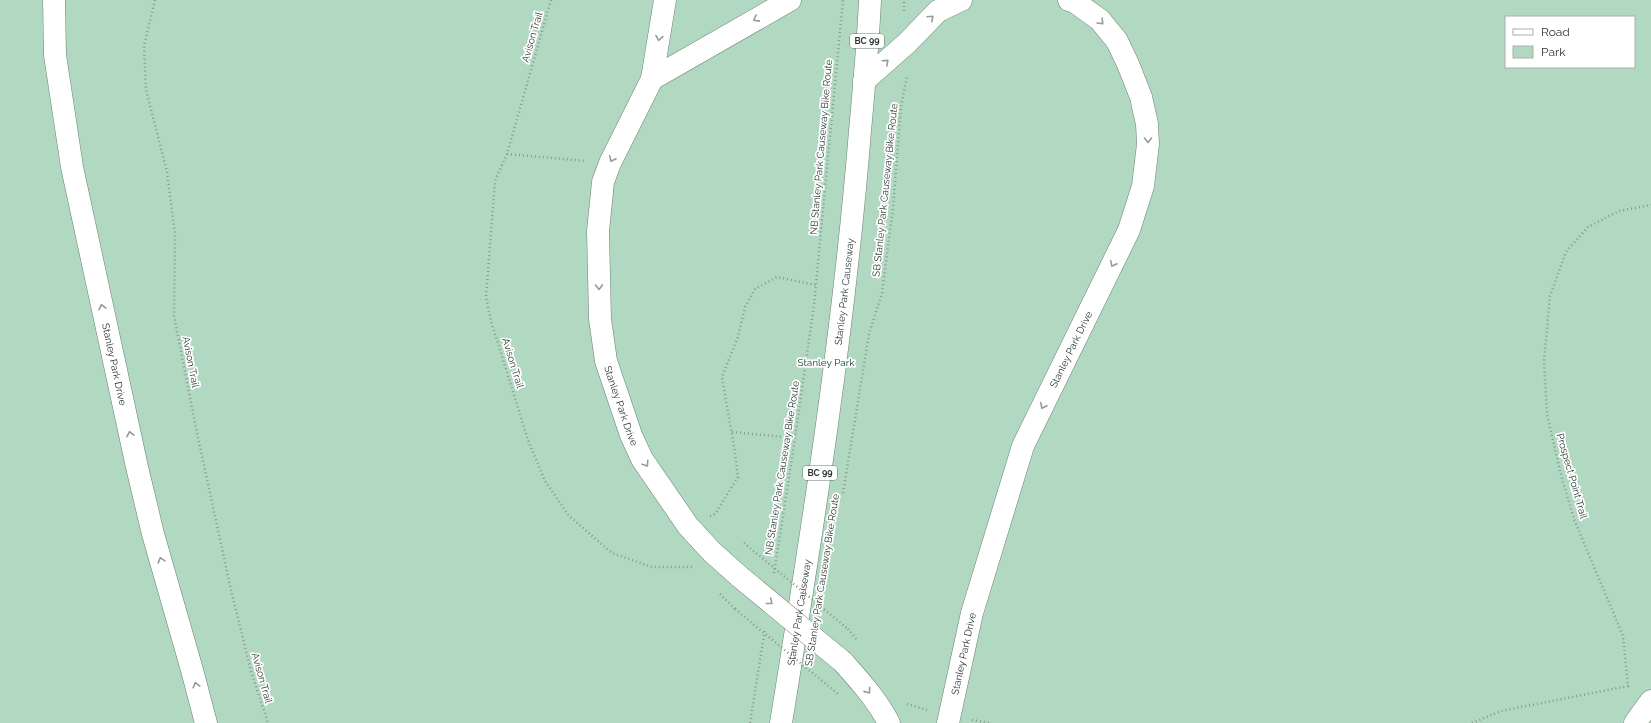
<svg xmlns="http://www.w3.org/2000/svg" width="1651" height="723" viewBox="0 0 1651 723" font-family="Raleway,sans-serif">
<style>
.park{fill:#b1d8c0;fill-rule:evenodd}
.lines{fill:none;stroke-linecap:round;stroke-linejoin:round}
.street-casing{stroke:#6b8174;stroke-width:23}
.secondary-casing{stroke:#6b8174;stroke-width:23}
.highway-casing{stroke:#6b8174;stroke-width:23}
.path{stroke:#879a8e;stroke-width:2.5;stroke-dasharray:1 3;stroke-linecap:butt}
.street{stroke:#fff;stroke-width:22}
.secondary{stroke:#fff;stroke-width:22}
.highway{stroke:#fff;stroke-width:22}
.secondary-bridge-casing{stroke:#6b8174;stroke-width:23;stroke-linecap:butt}
.path-bridge{stroke:#879a8e;stroke-width:2.5;stroke-dasharray:1 3;stroke-linecap:butt}
.secondary-bridge{stroke:#fff;stroke-width:22}
.oneway{stroke:#969a98}
.labels{text-anchor:middle;dominant-baseline:central;stroke-width:3.5;stroke-linejoin:round;paint-order:stroke}
.shield{fill:#fff;stroke:#6b726e;stroke-width:1}
.shield-label{font-size:9px;font-weight:bold;fill:#2c3630}
.street-label{font-size:10px;fill:#2c3630;stroke:#fff}
.park-label{font-size:10px;fill:#0f432b;stroke:#fff}
</style>
<rect width="100%" height="100%" fill="#d2ebdb"/>
<!-- park -->
<path class="park" d="M0,0h1651v723h-1651zM1506,17h128v50h-128z"/>
<g class="lines">
<defs>
<g id="street">
<path id="s1" d="M948,723l24,-110 51,-167 106,-216 14,-44 5,-42 -1,-20 -6,-27 -13,-33 -11,-23 -17,-21 -25,-18 -6,-2"/>
</g>
<g id="secondary">
<path id="s2" d="M54,0l1,55 17,112 65,300 16,67 39,136 14,53"/>
<path id="s3" d="M665,0l-13,79 -42,84 -7,19 -5,49 2,88 6,42 25,74 11,24 46,67 24,26 28,25"/>
<path d="M843,662c17,19 34,38 46,61"/>
<path d="M1635,723l16,-22"/>
</g>
<g id="highway">
<path d="M652,79l138,-79"/>
<path d="M864,81l43,-38 31,-32 23,-11"/>
<path id="s4" d="M781,723c32,-197 63,-393 79,-592 4,-43 8,-87 10,-131"/>
</g>
</defs>
<!-- street casing -->
<use href="#street" class="street-casing"/>
<!-- secondary casing -->
<use href="#secondary" class="secondary-casing"/>
<!-- highway casing -->
<use href="#highway" class="highway-casing"/>
<!-- path -->
<g class="path">
<path d="M155,0l-11,46 2,44 21,82 8,62 -1,82 23,117 34,157 20,81 17,52"/>
<path d="M551,0l-44,154 -12,27 -9,116 5,24 37,119 17,41 24,35 43,37 40,14h42"/>
<path d="M904,11v-11"/>
<path d="M507,154l79,7"/>
<path d="M732,432l63,6"/>
<path d="M843,493l26,-159 13,-41 11,-85 8,-101 6,-31"/>
<path d="M710,516l5,-2 23,-37 -3,-24 -13,-76 16,-40 7,-30 10,-18 22,-12 39,8"/>
<path d="M774,573l20,-128 20,-140 29,-305"/>
<path d="M720,594l15,15"/>
<path d="M848,629l10,12"/>
<path d="M907,704l20,6"/>
<path d="M972,720l18,3"/>
<path d="M750,723l15,-94"/>
<path d="M1472,723l29,-12 127,-25 -5,-50 -49,-117 -13,-44 -14,-61 -3,-53 6,-65 16,-44 22,-25 31,-16 32,-6"/>
</g>
<!-- street -->
<use href="#street" class="street"/>
<!-- secondary -->
<use href="#secondary" class="secondary"/>
<!-- highway -->
<use href="#highway" class="highway"/>
<defs>
<path id="secondary-bridge" d="M740,577l103,85"/>
</defs>
<!-- secondary-bridge casing -->
<use href="#secondary-bridge" class="secondary-bridge-casing"/>
<!-- path-bridge -->
<g class="path-bridge">
<path d="M744,543l104,86"/>
<path d="M735,609l103,85"/>
</g>
<!-- secondary-bridge -->
<use href="#secondary-bridge" class="secondary-bridge"/>
</g>
<!-- one-way arrows -->
<defs><path id="oneway-chevron" d="M-2-3.5L2.5 0L-2 3.5" fill="none" stroke-width="1.6" stroke-linecap="round" stroke-linejoin="round"/></defs>
<g class="oneway">
<use href="#oneway-chevron" transform="translate(931 18) rotate(-43)"/>
<use href="#oneway-chevron" transform="translate(756 19) rotate(151)"/>
<use href="#oneway-chevron" transform="translate(1101 22) rotate(46)"/>
<use href="#oneway-chevron" transform="translate(659 38) rotate(99)"/>
<use href="#oneway-chevron" transform="translate(886 62) rotate(-42)"/>
<use href="#oneway-chevron" transform="translate(1148 140) rotate(90)"/>
<use href="#oneway-chevron" transform="translate(612 159) rotate(115)"/>
<use href="#oneway-chevron" transform="translate(1113 264) rotate(116)"/>
<use href="#oneway-chevron" transform="translate(599 287) rotate(89)"/>
<use href="#oneway-chevron" transform="translate(102 307) rotate(-102)"/>
<use href="#oneway-chevron" transform="translate(1043 406) rotate(116)"/>
<use href="#oneway-chevron" transform="translate(130 434) rotate(-102)"/>
<use href="#oneway-chevron" transform="translate(646 464) rotate(56)"/>
<use href="#oneway-chevron" transform="translate(161 560) rotate(-106)"/>
<use href="#oneway-chevron" transform="translate(770 602) rotate(39)"/>
<use href="#oneway-chevron" transform="translate(196 685) rotate(-104)"/>
<use href="#oneway-chevron" transform="translate(868 691) rotate(55)"/>
</g>
<g class="labels">
<!-- shield labels -->
<g class="shield">
<rect x="850" y="34" width="34" height="14" rx="3"/>
<rect x="803" y="466" width="34" height="14" rx="3"/>
</g>
<g class="shield-label">
<text x="867" y="41">BC 99</text>
<text x="820" y="473">BC 99</text>
</g>
<!-- street labels -->
<g class="street-label">
<text transform="translate(532 37) rotate(-74)">Avison Trail</text>
<text transform="translate(821 147) rotate(-85)">NB Stanley Park Causeway Bike Route</text>
<text transform="translate(885 190) rotate(-84)">SB Stanley Park Causeway Bike Route</text>
<text stroke="none"><textPath href="#s4" startOffset="436">Stanley Park Causeway</textPath></text>
<text stroke="none"><textPath href="#s1" startOffset="395">Stanley Park Drive</textPath></text>
<text transform="translate(191 362) rotate(79)">Avison Trail</text>
<text transform="translate(513 363) rotate(73)">Avison Trail</text>
<text stroke="none"><textPath href="#s2" startOffset="370">Stanley Park Drive</textPath></text>
<text stroke="none"><textPath href="#s3" startOffset="421">Stanley Park Drive</textPath></text>
<text transform="translate(782 468) rotate(-81)">NB Stanley Park Causeway Bike Route</text>
<text transform="translate(1572 476) rotate(74)">Prospect Point Trail</text>
<text transform="translate(822 580) rotate(-81)">SB Stanley Park Causeway Bike Route</text>
<text stroke="none"><textPath href="#s4" startOffset="112">Stanley Park Causeway</textPath></text>
<text stroke="none"><textPath href="#s1" startOffset="71">Stanley Park Drive</textPath></text>
<text transform="translate(262 678) rotate(74)">Avison Trail</text>
</g>
<!-- park labels -->
<g class="park-label">
<text x="826" y="362">Stanley Park</text>
</g>
</g>
<!-- legend -->
<rect x="1505" y="16" width="130" height="52" fill="#ffffff" stroke="#abafac"/>
<rect x="1513" y="29" width="20" height="6" fill="#ffffff" stroke="#abafac"/>
<text x="1541" y="36" font-size="12" fill="#2c3630">Road</text>
<rect x="1513" y="46" width="20" height="12" fill="#b1d8c0" stroke="#abafac"/>
<text x="1541" y="56" font-size="12" fill="#2c3630">Park</text>
</svg>
